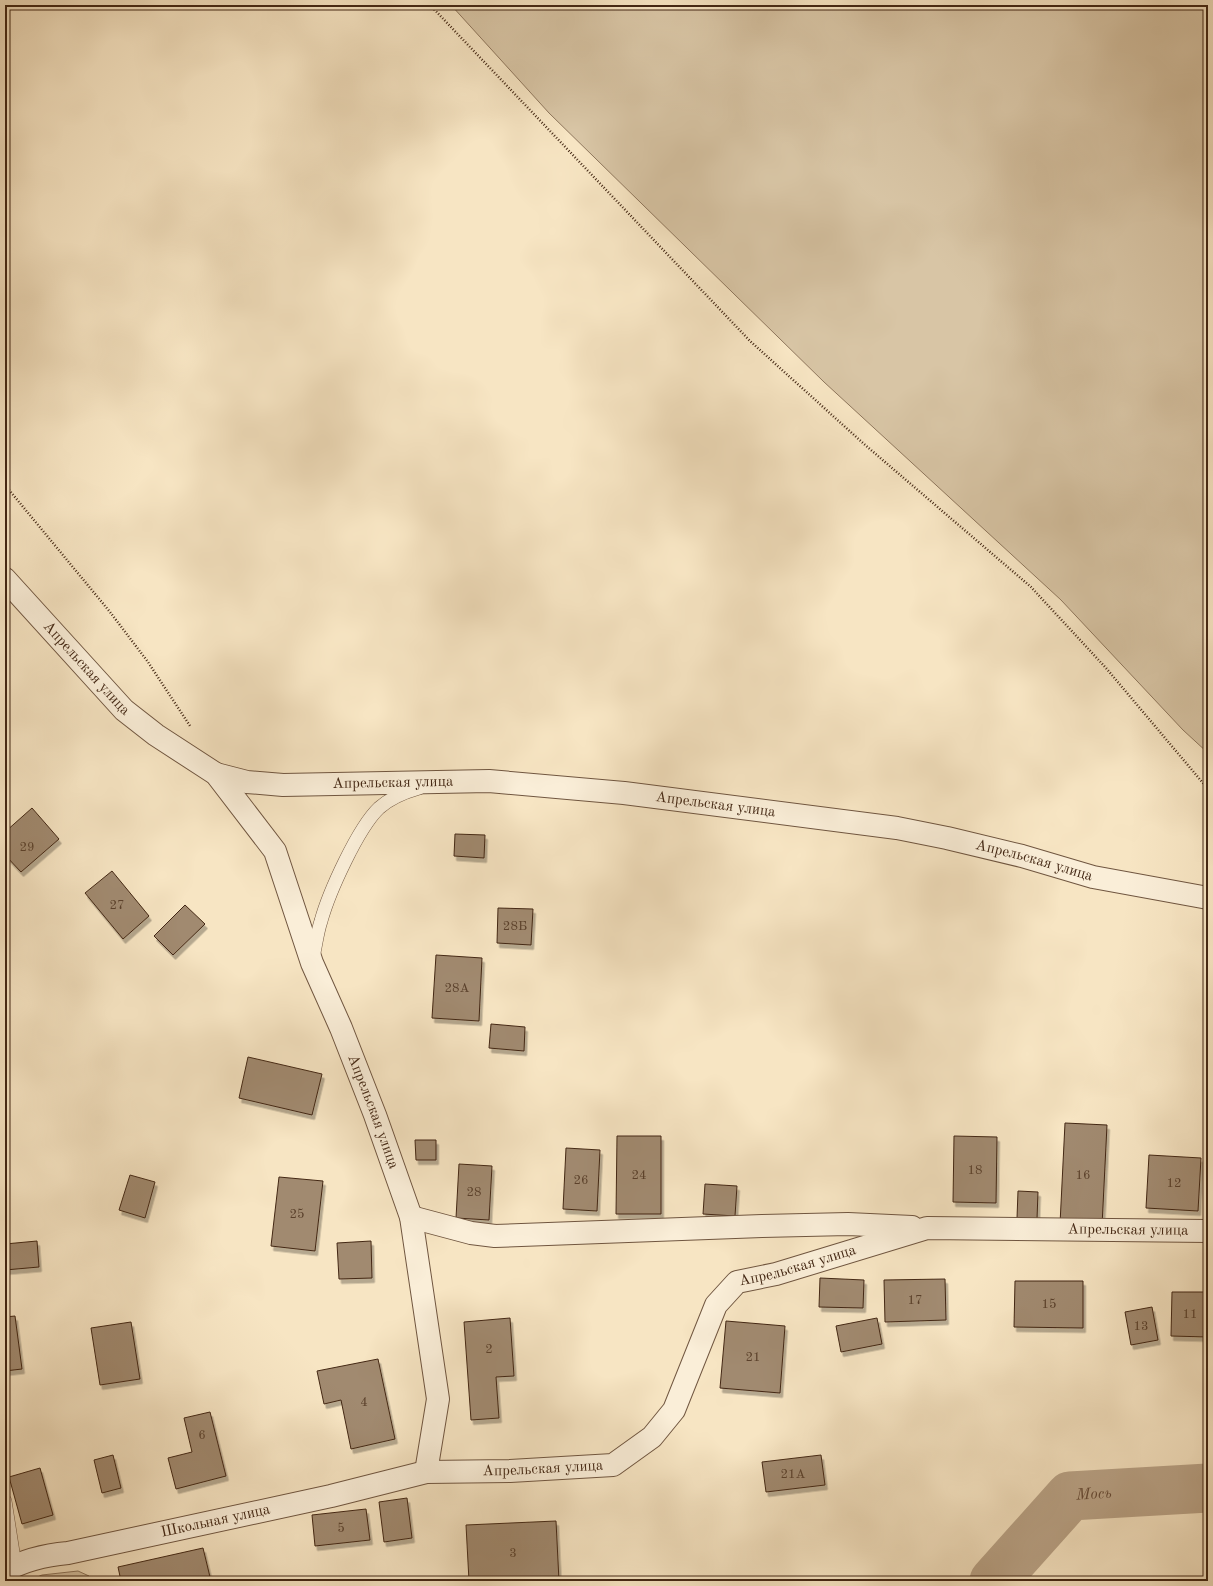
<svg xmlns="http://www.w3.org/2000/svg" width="1213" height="1586" viewBox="0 0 1213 1586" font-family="'Old Standard TT',serif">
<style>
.green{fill:#d8c5a5;stroke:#8e765c}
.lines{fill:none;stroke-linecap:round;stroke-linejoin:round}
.river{stroke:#baa488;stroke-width:49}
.building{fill:#a18a6f;stroke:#432714;filter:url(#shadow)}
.service-casing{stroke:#705640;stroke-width:14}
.minor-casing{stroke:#705640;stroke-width:24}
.path{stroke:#432714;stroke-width:2.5;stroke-dasharray:1 2;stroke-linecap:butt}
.service{stroke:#faeed8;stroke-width:13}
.minor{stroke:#faeed8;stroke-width:22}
.labels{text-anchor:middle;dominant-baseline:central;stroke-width:3.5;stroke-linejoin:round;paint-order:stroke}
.number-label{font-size:13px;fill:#5a402b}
.street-label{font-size:15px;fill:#432714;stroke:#faeed8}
.water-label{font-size:16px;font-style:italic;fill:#674c37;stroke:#faeed8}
</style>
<defs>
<filter id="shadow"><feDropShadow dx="2.5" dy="4.5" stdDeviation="0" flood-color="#0004"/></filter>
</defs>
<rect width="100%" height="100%" fill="#f7e5c3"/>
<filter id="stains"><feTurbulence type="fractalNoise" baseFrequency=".005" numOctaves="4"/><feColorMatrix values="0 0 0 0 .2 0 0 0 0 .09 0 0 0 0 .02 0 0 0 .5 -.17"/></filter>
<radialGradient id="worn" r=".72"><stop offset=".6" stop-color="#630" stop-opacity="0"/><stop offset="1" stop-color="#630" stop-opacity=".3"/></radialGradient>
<!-- green -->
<g class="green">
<path d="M451,5h757v748l-25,-23 -122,-130 -237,-218 -275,-269z"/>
<path d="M78,1571l11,5 2,5h-63l14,-6z"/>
</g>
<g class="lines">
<!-- river -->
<path class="river" id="s1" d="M994,1581l76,-85 138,-8"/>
</g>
<!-- building -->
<g class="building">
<path d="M32,808l27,31 -38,33 -16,-17v-23z"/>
<path d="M455,834l30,1 -1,23 -30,-2z"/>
<path d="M112,871l37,45 -26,23 -38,-46z"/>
<path d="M185,905l20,19 -32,31 -19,-19z"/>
<path d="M498,908l35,1 -2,36 -34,-2z"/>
<path d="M436,955l46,3 -3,63 -47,-3z"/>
<path d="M491,1024l34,3 -1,24 -35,-3z"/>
<path d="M248,1057l74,17 -10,41 -73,-17z"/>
<path d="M1065,1123l42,2 -5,101 -42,-2z"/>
<path d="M617,1136h44v78h-45z"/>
<path d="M954,1136l43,1 -1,66 -43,-1z"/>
<path d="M415,1140h21v20h-20z"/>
<path d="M566,1148l34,2 -3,61 -34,-2z"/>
<path d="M1149,1155l52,3 -3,53 -52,-3z"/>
<path d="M459,1164l33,2 -3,54 -33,-2z"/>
<path d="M130,1175l25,7 -10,36 -26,-8z"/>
<path d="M279,1177l44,4 -8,70 -44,-5z"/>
<path d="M705,1184l32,2 -2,30 -32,-2z"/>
<path d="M1018,1191l20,1 -1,27 -20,-1z"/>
<path d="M37,1241l2,26 -34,3v-26z"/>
<path d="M371,1241l1,37 -33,1 -2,-36z"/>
<path d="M820,1278l44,2 -1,28 -44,-1z"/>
<path d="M945,1279l1,41 -61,2 -1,-42z"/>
<path d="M1015,1281h68v47l-69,-1z"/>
<path d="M1172,1292h36v45l-37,-1z"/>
<path d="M1152,1307l6,33 -27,5 -6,-33z"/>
<path d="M15,1316l7,53 -17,2v-54z"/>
<path d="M510,1318l4,58 -18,1 3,41 -28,2 -7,-98z"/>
<path d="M877,1318l5,26 -41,8 -5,-26z"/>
<path d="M726,1321l59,5 -5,67 -60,-5z"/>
<path d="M131,1322l9,57 -40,6 -9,-57z"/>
<path d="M378,1359l17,80 -44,10 -10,-49 -17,4 -7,-33z"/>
<path d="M210,1412l16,64 -50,13 -8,-31 24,-6 -8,-34z"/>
<path d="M113,1455l8,33 -19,5 -8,-33z"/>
<path d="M821,1455l4,30 -59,7 -4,-30z"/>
<path d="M40,1468l13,47 -31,9 -13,-47z"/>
<path d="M407,1498l5,40 -28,4 -5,-40z"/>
<path d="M366,1509l4,31 -55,6 -3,-31z"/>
<path d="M556,1521l3,60h-90l-3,-56z"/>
<path d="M203,1548l7,29 -18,4h-71l-3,-14z"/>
</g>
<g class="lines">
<defs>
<g id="service">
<path d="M313,957c3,-12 4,-24 8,-36 8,-29 37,-93 58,-113 11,-10 26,-16 40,-20"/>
<path d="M5,1501l10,64"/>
</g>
<g id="minor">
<path id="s2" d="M5,579l119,131 32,25 60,39 59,77 37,112 29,65 34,87 36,102 27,182 -12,73"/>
<path id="s3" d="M216,774l31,8 36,3 206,-4 135,12 273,35 50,10 75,18 71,21 115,21"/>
<path d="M411,1217l60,16 24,3 267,-10 86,-2 64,3"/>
<path id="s4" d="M5,1571c19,-11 41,-16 63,-18l263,-57 95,-24 84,-1 103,-6 39,-28 22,-27 42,-105 21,-23 39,-8 151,-46 281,3"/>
</g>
</defs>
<!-- service casing -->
<use href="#service" class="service-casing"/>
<!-- minor casing -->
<use href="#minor" class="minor-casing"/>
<!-- path -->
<g class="path">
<path d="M430,5l320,336 114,103 167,143 75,81 102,121"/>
<path d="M5,485l105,127 38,50 42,64"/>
</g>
<!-- service -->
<use href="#service" class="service"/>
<!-- minor -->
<use href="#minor" class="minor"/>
</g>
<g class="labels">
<!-- number labels -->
<g class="number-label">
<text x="27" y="847">29</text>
<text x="117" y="905">27</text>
<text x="515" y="926">28Б</text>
<text x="457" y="988">28А</text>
<text x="975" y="1170">18</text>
<text x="639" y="1175">24</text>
<text x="1083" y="1175">16</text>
<text x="581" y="1180">26</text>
<text x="1174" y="1183">12</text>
<text x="474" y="1192">28</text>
<text x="297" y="1214">25</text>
<text x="915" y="1300">17</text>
<text x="1049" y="1304">15</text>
<text x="1190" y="1314">11</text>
<text x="1141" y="1326">13</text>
<text x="489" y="1349">2</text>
<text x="753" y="1357">21</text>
<text x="364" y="1402">4</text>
<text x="202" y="1435">6</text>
<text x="793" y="1474">21А</text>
<text x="341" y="1528">5</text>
<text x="513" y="1553">3</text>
</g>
<!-- street labels -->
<g class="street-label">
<text stroke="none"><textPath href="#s2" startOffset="121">Апрельская улица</textPath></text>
<text stroke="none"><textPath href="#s3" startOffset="178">Апрельская улица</textPath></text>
<text stroke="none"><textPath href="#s3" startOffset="502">Апрельская улица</textPath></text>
<text stroke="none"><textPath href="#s3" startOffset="826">Апрельская улица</textPath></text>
<text stroke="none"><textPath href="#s2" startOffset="665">Апрельская улица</textPath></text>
<text stroke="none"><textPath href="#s4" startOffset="1246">Апрельская улица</textPath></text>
<text stroke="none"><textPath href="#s4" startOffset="910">Апрельская улица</textPath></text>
<text stroke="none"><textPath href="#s4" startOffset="550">Апрельская улица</textPath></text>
<text stroke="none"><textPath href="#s4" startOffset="217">Школьная улица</textPath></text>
</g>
<!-- water labels -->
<g class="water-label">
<text stroke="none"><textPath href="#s1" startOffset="138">Мось</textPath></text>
</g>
</g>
<!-- margin -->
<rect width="1213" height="1586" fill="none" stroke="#f7e5c3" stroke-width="20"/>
<rect x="6" y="6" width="1201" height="1574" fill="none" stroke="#432714" stroke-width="2"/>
<rect x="10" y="10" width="1193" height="1566" fill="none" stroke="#432714"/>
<rect width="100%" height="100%" filter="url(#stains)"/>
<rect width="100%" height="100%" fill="url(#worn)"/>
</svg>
